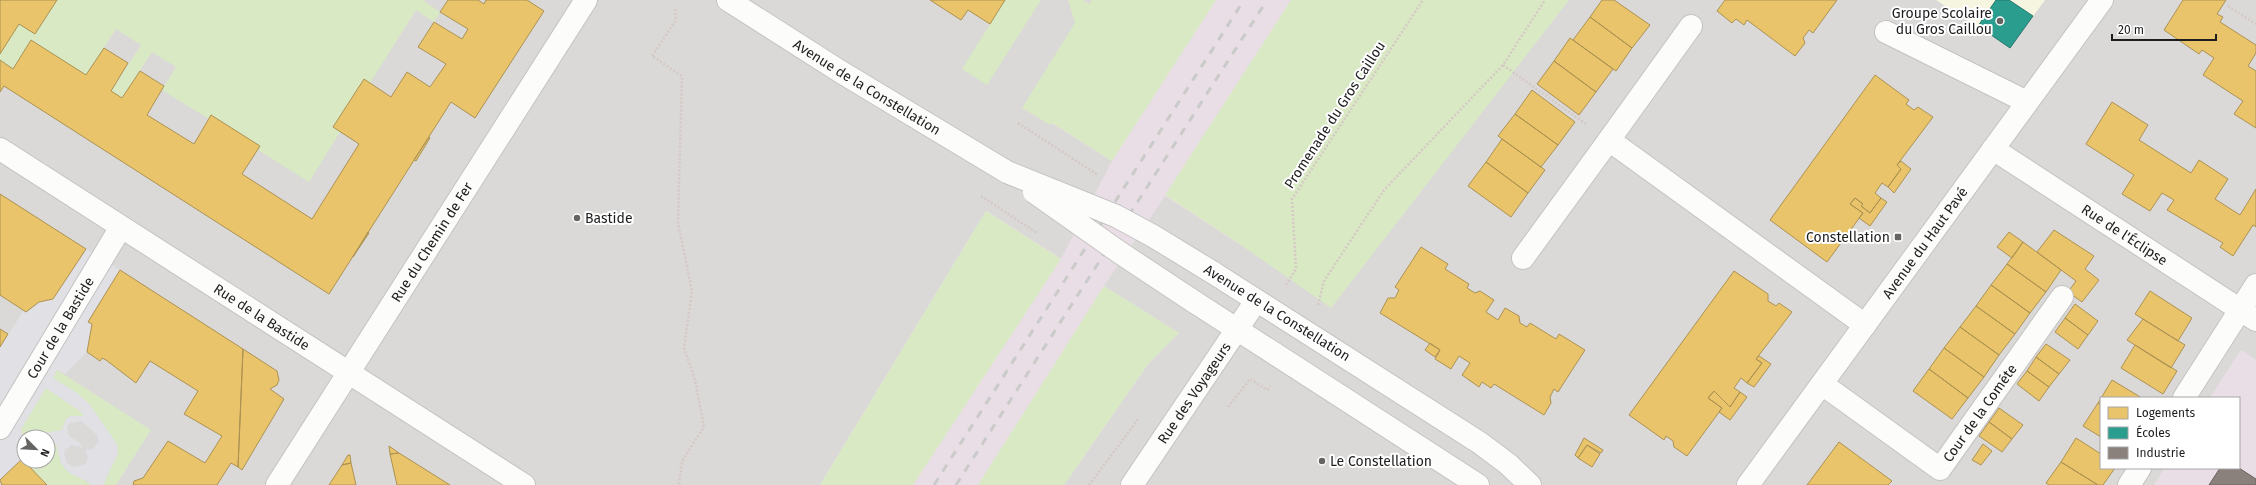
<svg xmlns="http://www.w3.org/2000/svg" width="2256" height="485" font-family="'Fira Sans',sans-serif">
	<rect width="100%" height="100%" fill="#ebe9e6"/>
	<!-- residential -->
	<path fill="#dad9d7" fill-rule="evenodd" d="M0 0H1123L1112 161 1238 243 1397 0H2256V360L2241 350 2210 398H2101V468H2165L2154 485H1064L1148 364 1178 333 986 211 820 485H0ZM24 437H48V461H24Z"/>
	<!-- industrial -->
	<path fill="#e9dee5" d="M1123 0H1397L1238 243 1165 196 1104 286 1179 333 1148 364 1064 485H820L986 211 1061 259 1112 161 1051 123Z
		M2241 350 2256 360V485H2154L2165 468H2239V398H2210Z"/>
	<!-- education -->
	<path fill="#f6f5e0" d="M1936 0H2045L2010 48Z"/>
	<!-- grass -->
	<path fill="#d8e9c4" d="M57 0H423L440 12 434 22 416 10 370 83 364 79 334 127 340 132 309 182 258 150 260 147 209 119 162 90 176 67 152 52 122 98 111 91 141 45 116 29 86 75 31 40 13 69 0 60V54L19 24 35 34Z
		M1005 0H1041L987 85 962 69Z
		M1068 0H1083L1089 4 1092 0H1216L1112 161 1052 123 1050 125 1022 108 1075 23Z
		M1291 0H1569L1331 308 1238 243 1165 195Z
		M986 211 1061 259 913 485H820Z
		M1104 286 1179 333 1148 364 1064 485H978Z
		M57 370 151 430 116 485H103L118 453 117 444 89 404 77 393 53 378Z
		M46 388 80 411 84 416C71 416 66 417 62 430L23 437 21 429Z
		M56 443 61 463 91 485H47L24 461H48V444Z"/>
	<!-- plaza -->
	<path fill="#e0e0e5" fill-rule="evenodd" d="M86 249 120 270 88 321 92 324 87 352 65 374 57 370 53 378 77 393 89 404 117 444 118 453 103 485H91L87 481 71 474 65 469 61 463 56 444H48V437H24V458L0 480V347L24 310 26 312 39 302 48 299 70 274ZM46 388 80 411 84 416H70L66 419 62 430 23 437 21 429ZM81 421 97 435 99 441 93 449 85 450 88 458 85 464 74 467 67 463 64 454 66 450 71 445 83 448 80 443 69 436 67 427 70 423Z"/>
	<!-- homes -->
	<path fill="#e9c46a" stroke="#ac9253" d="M0 0H57L35 34 19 24 0 54Z
		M448 0H478L484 4 486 0H527L544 11 475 118 451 102 329 294 4 86 0 92V60L13 69 31 40 86 75 104 48 128 63 111 91 122 98 140 71 164 86 147 115 194 144 211 115 260 146 242 174 312 219 359 144 333 127 364 79 391 97 407 72 430 87 446 64 418 47 434 22 462 39 468 29 440 12Z
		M930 0H1005L990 24 968 10 961 20Z
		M1602 0H1614L1650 25 1632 48 1590 17Z
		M1725 0H1837L1813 33 1809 30 1803 38 1805 43 1795 56 1747 20 1744 25 1736 19 1732 23 1717 11Z
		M2183 0H2226L2217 14 2223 17 2220 22 2256 45V53L2248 66 2256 71V128L2234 114 2243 101 2203 75 2214 58 2202 50 2199 54 2164 30Z
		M1590 17 1632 48 1616 71 1573 40Z
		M1570 38 1613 69 1596 92 1554 61Z
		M1554 61 1596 92 1579 115 1537 84Z
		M1875 75 1909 100 1906 104 1914 110 1918 107 1933 117 1897 165 1901 169 1888 187 1882 183 1875 193 1881 198 1870 213 1861 206 1863 204 1855 198 1850 204 1863 213 1827 262 1770 220Z
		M1532 90 1575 122 1558 145 1515 114Z
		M2112 102 2148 125 2139 140 2191 173 2199 160 2228 179 2215 199 2240 215 2256 189V227L2253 225 2233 256 2220 247 2223 243 2167 210 2174 200 2162 193 2150 211 2122 194 2134 175 2086 144Z
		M1515 114 1558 145 1541 167 1498 136Z
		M429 137 430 138 416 161 414 160Z
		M1502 139 1545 170 1528 193 1486 162Z
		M1901 161 1911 169 1894 193 1888 187 1901 169 1897 165Z
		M1486 162 1528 193 1511 217 1468 186Z
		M0 194 86 249 53 299 39 302 26 312 0 295Z
		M1855 198 1863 204 1861 206 1870 213 1881 198 1887 202 1870 226 1859 218 1863 213 1850 204Z
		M2054 230 2094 256 2085 269 2099 280 2082 302 2068 292 2076 281 2037 252Z
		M368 232 369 233 353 257Z
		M2009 232 2023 242 2012 258 1997 247Z
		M2023 242 2061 270 2046 292 2007 264Z
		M1421 247 1448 264 1445 269 1469 284 1467 288 1475 293 1480 291 1494 300 1486 312 1498 320 1505 308 1519 316 1520 323 1527 327 1530 323 1556 339 1559 334 1585 350 1558 392 1554 389 1550 397 1551 403 1544 415 1494 384 1491 388 1482 382 1479 387 1462 375 1470 363 1459 356 1451 369 1435 359 1440 350 1380 313 1388 298H1395L1399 290 1395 287Z
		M2007 264 2046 292 2030 313 1991 285Z
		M120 270 243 349 238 467 231 463 217 485H133L134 481 143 478 168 441 205 463 222 436 184 414 198 391 150 361 136 383 106 360 102 358 100 361 87 352 92 324 88 322Z
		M1734 271 1768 294V301L1776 306 1779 303 1792 312 1756 359 1762 363 1747 383 1741 378 1734 388 1740 392 1730 407 1714 391 1708 398 1722 408 1687 456 1674 447 1673 441 1666 436 1664 440 1629 415Z
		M1991 285 2030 313 2015 334 1976 306Z
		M2150 291 2192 318 2178 341 2135 314Z
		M2075 304 2098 321 2088 335 2065 318Z
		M1976 306 2015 334 1999 355 1960 327Z
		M2065 318 2088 335 2078 349 2055 332Z
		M2143 319 2185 345 2171 368 2127 340Z
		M1960 327 1999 355 1984 377 1944 348Z
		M0 329 8 334 0 347Z
		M1430 343 1440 350 1435 357 1425 350Z
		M2046 344 2070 360 2059 374 2036 357Z
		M2135 345 2177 371 2163 394 2121 368Z
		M1944 348 1984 377 1968 398 1929 369Z
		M243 349 277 371 279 380 277 385 270 389 284 399 242 470 238 467Z
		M1759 356 1771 364 1754 387 1747 383 1762 363 1756 359Z
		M2036 357 2059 374 2049 387 2027 371Z
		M1929 369 1968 398 1952 419 1913 391Z
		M2027 371 2049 387 2039 401 2017 384Z
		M2112 380 2142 398H2101V405L2098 403Z
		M1714 391 1730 407 1740 392 1747 397 1730 420 1719 412 1722 408 1708 398Z
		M2098 403 2101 405V437L2083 426Z
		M1999 408 2023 425 2012 439 1989 422Z
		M1989 422 2012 439 2002 452 1979 436Z
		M1584 438 1603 450 1601 453 1587 445 1578 458 1575 455Z
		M2076 438 2101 454V468H2115L2103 485H2098L2061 462Z
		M1839 442 1892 481 1888 485H1807Z
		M1983 444 1992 451 1981 465 1972 460Z
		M1587 445 1600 454 1592 467 1578 458Z
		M389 446 399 453 390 454Z
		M399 453 450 485H397L390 454Z
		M348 455H350L351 463 342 465Z
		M22 459 24 461 47 485H2L0 480Z
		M2061 462 2098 485H2049L2046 483Z
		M351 463 356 485H329L342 465Z"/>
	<!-- schools -->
	<path fill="#2a9d8f" stroke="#26776d" d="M1996 0H2009L2033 16 2010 48 1978 26Z"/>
	<!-- industry -->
	<path fill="#8a817c" stroke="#696360" d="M2220 468H2239L2256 479V485H2209Z"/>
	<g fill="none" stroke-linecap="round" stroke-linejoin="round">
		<!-- minor casing -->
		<g stroke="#c4c3c2" stroke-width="24">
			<g id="minor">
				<path id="s1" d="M728 0 841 72 1007 172"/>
				<path d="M1691 26 1609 140 1865 325"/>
				<path d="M1886 32 2027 102"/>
				<path id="s2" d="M0 149 524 485"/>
				<path id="s3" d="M1993 149 2256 320"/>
				<path d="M1523 258 1609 140"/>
				<path d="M1212 272 1480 443 1508 464 1530 485"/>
				<path d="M1193 301 1478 485"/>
				<path id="s4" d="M1822 384 1940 469 2062 297"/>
				<path d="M2184 398 2256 285"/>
				<path id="s5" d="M0 428 121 227"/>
				<path id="s6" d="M277 485 586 0"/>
				<path id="s7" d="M1132 485 1256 301"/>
				<path id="s8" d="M1748 485 2102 0"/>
				<path d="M2129 485 2140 468"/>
			</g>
		</g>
		<!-- path -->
		<path stroke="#d6c8c5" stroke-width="2.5" stroke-dasharray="2 2" stroke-linecap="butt" d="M2228 6 2256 24
			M675 9 676 20 652 56 682 76 678 223 692 291 684 348 695 380 704 427 682 461 679 485
			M1503 65 1586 124
			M1286 285 1296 269 1292 199 1423 0
			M1318 305 1324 281 1384 190 1503 65 1545 0
			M1228 407 1250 379 1267 390 1270 386
			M1089 485 1139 418"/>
		<!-- minor -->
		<use href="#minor" stroke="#fcfcfb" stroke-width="22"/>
		<!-- rail -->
		<path stroke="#cacac9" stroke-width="3" stroke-dasharray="8 8" stroke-linecap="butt" d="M934 485 1244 0
			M956 485 1267 0"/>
		<!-- minor-bridge casing -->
		<g stroke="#c4c3c2" stroke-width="24" stroke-linecap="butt">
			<path id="minor-bridge" d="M1007 172 1116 216 1153 236 1212 272
				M1034 192 1119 252 1193 301"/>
		</g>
		<!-- path-bridge -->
		<path stroke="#d6c8c5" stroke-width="2.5" stroke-dasharray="2 2" stroke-linecap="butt" d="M1018 123 1098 175
			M981 196 1037 233"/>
		<!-- minor-bridge -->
		<use href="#minor-bridge" stroke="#fcfcfb" stroke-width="22"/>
	</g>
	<!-- markers -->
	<g fill="#656463" stroke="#fff" stroke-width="1.5">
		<circle cx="2000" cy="21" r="4"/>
		<circle cx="577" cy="218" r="4"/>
		<rect x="1894" y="233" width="8" height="8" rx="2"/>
		<circle cx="1322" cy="461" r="4"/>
	</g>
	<g text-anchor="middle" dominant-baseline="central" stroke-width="4" stroke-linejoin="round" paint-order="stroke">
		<!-- poi labels -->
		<g font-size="14" fill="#1d1d1d" stroke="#fff" text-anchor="end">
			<text x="1992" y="13">Groupe Scolaire<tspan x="1992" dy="16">du Gros Caillou</tspan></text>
			<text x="585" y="218" text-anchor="start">Bastide</text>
			<text x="1890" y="237">Constellation</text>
			<text x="1330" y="461" text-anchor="start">Le Constellation</text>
		</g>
		<!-- street labels -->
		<g font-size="14" fill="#1d1d1d" stroke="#fff">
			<text stroke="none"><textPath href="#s1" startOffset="164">Avenue de la Constellation</textPath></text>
			<text transform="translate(1335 115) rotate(-57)">Promenade du Gros Caillou</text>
			<text stroke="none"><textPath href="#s3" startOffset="157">Rue de l'Éclipse</textPath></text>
			<text stroke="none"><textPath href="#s6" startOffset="288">Rue du Chemin de Fer</textPath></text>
			<text stroke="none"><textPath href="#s8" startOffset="300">Avenue du Haut Pavé</textPath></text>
			<text transform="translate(1277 313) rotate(32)">Avenue de la Constellation</text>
			<text stroke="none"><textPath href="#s2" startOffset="311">Rue de la Bastide</textPath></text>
			<text stroke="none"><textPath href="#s5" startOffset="117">Cour de la Bastide</textPath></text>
			<text stroke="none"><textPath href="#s7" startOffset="111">Rue des Voyageurs</textPath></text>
			<text stroke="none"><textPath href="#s4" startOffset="214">Cour de la Cométe</textPath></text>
		</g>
	</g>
	<!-- legend -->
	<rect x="2100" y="397" width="140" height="72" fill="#ffffff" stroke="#a5a5a5"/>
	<rect x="2108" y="407" width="20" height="12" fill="#e9c46a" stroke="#a5a5a5"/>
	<text x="2136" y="417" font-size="12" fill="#1d1d1d">Logements</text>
	<rect x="2108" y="427" width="20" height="12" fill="#2a9d8f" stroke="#a5a5a5"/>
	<text x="2136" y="437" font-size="12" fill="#1d1d1d">Écoles</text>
	<rect x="2108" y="447" width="20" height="12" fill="#8a817c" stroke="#a5a5a5"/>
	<text x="2136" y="457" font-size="12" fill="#1d1d1d">Industrie</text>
	<!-- north arrow -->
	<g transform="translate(36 449) rotate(114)"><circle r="19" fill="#ffffff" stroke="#a5a5a5"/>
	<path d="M0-3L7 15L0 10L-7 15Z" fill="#656463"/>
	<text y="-6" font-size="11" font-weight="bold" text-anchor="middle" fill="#1d1d1d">N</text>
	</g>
	<!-- scale -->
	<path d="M2112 34v6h104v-6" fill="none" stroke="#1d1d1d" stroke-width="2"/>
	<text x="2118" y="34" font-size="12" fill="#1d1d1d" stroke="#ffffff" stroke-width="3" paint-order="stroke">20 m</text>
</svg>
